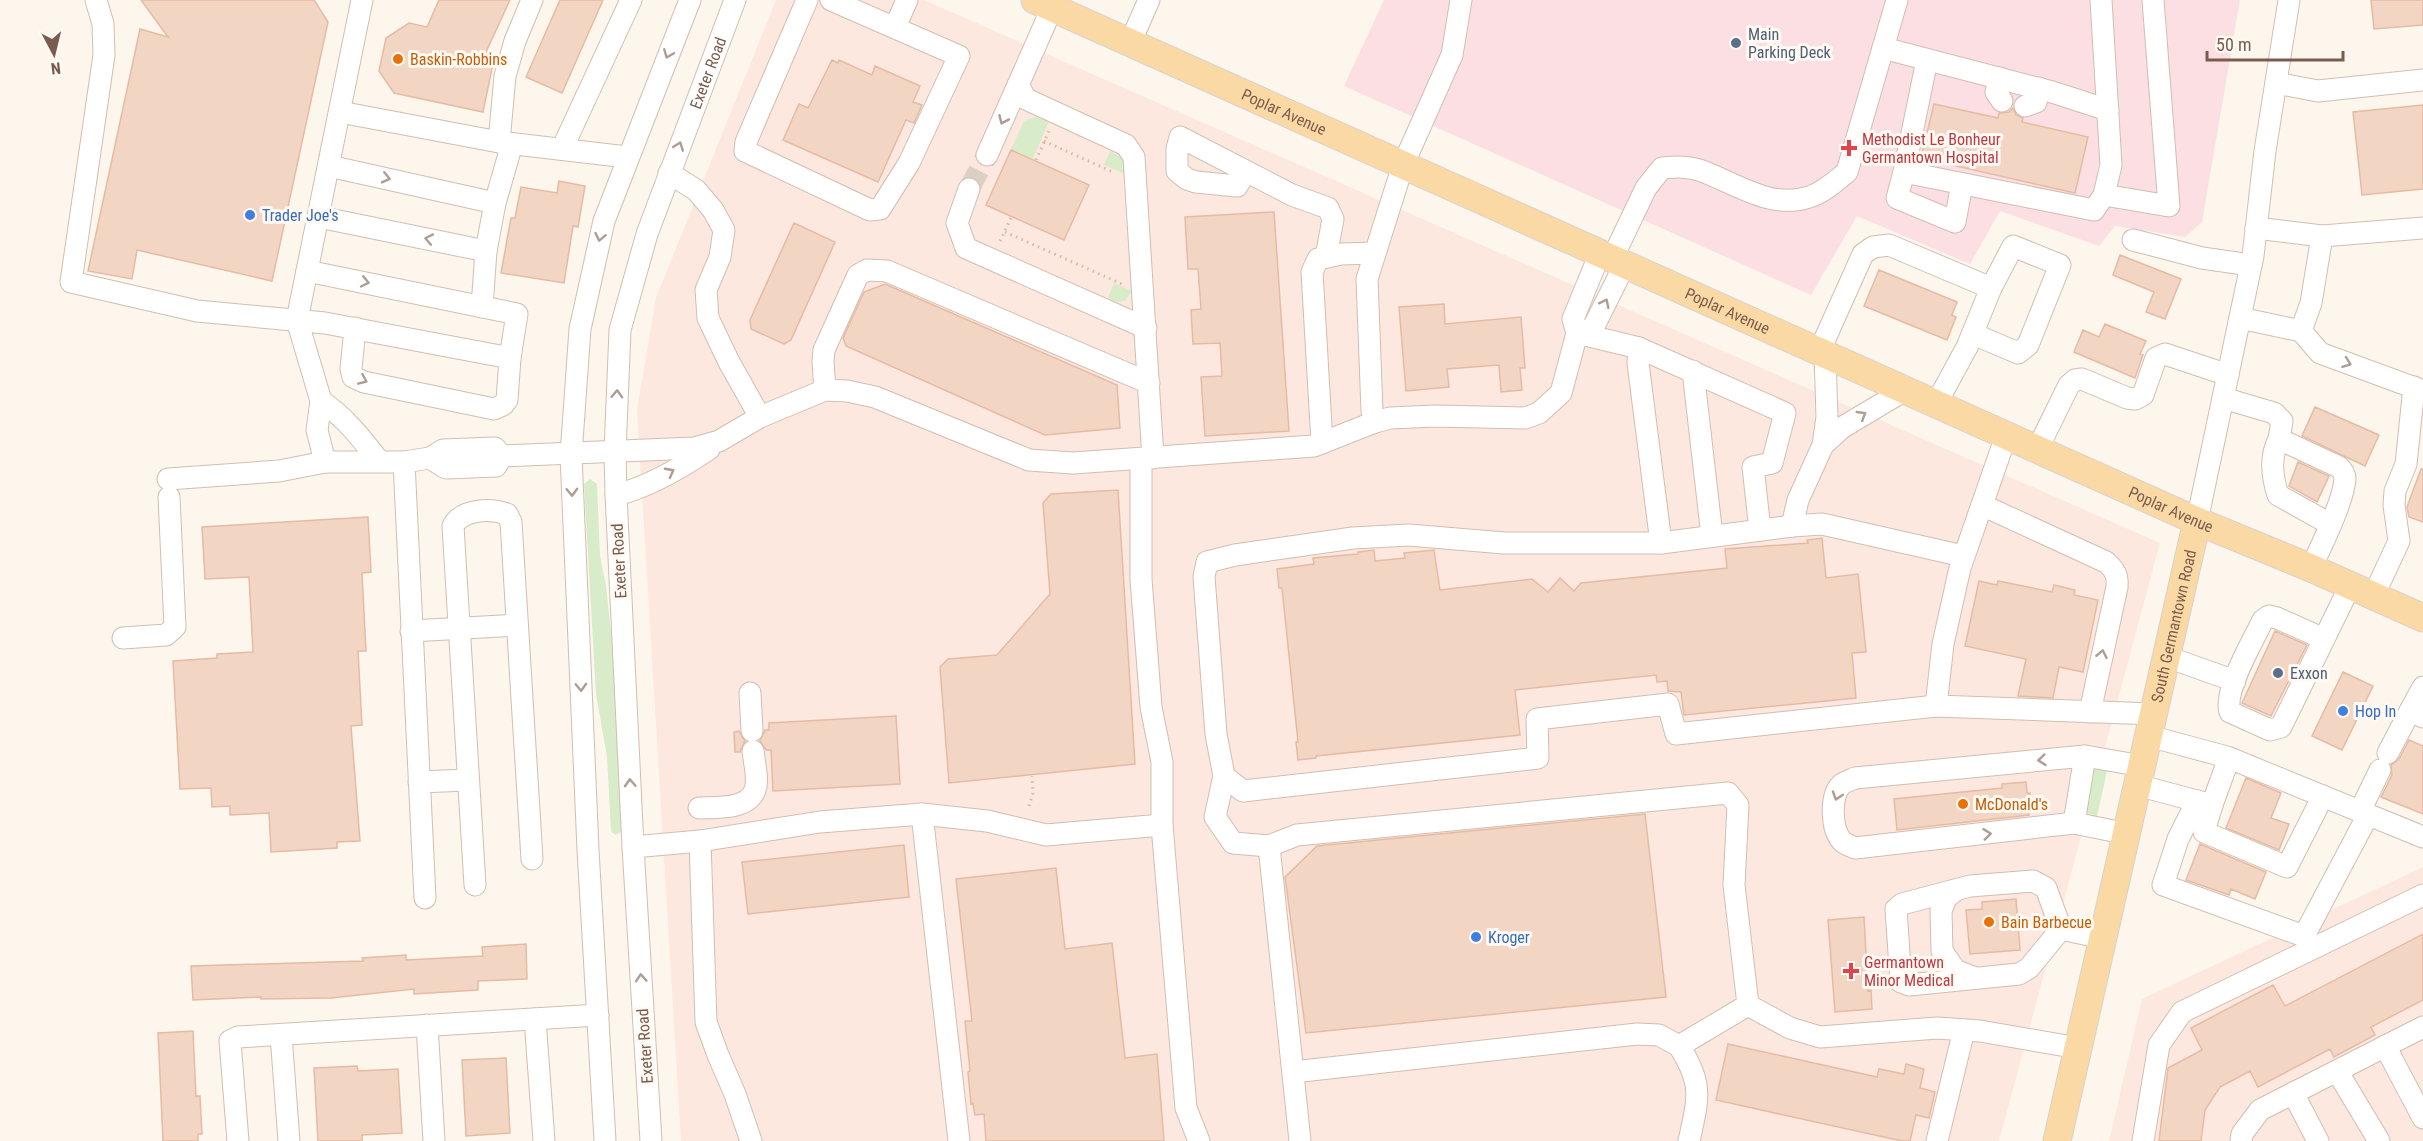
<svg xmlns="http://www.w3.org/2000/svg" width="2423" height="1141" font-family="'Roboto Condensed',sans-serif">
	<rect width="100%" height="100%" fill="#fdf6ec"/>
	<!-- commercial -->
	<path fill="#fde8e0" d="M776 0H924L2160 543 1999 1141H681L637 410 656 298Z
		M2423 867V1141H2109L2142 999Z"/>
	<!-- medical -->
	<path fill="#fbdfe3" d="M1384 0H2240L2202 222 2185 237 2115 226 2099 246 2000 211 1970 264 1857 216 1811 295 1344 86Z"/>
	<!-- green -->
	<path fill="#d8ecc9" d="M1035 117 1049 121 1033 159 1011 149 1024 121Z
		M1110 151 1123 158 1125 174 1104 165Z
		M1114 283 1132 291 1125 301 1116 302 1108 298Z
		M590 479 597 484 600 556 606 586 615 669 623 831 615 835 611 831 607 757 596 694 584 484Z
		M2097 769 2107 771 2097 816 2086 813 2091 773Z"/>
	<!-- building -->
	<path fill="#f3d5c3" stroke="#e6bba3" stroke-width="1.5" d="M141 0H314L328 22 272 281 137 250 132 279 88 271 140 29 168 37Z
		M439 0H510L486 52 495 54 483 112 394 93 379 71 386 38 409 23 427 27Z
		M560 0H603L562 93 526 77Z
		M2371 0H2423V25L2374 29Z
		M832 60 838 63 839 60 872 75 875 66 920 86 913 102 922 105 914 123 906 120 878 182 783 140 799 104 808 108Z
		M1934 104 1998 118 1999 113 2009 112 2013 108 2016 115 2023 118 2022 122 2088 137 2075 193 1921 158Z
		M2423 105V189L2362 195 2353 112Z
		M1011 150 1089 185 1064 240 986 205Z
		M559 181 585 186 578 227 573 226 564 283 501 273 511 218H515L521 187 557 193Z
		M1274 212 1289 431 1205 436 1201 377 1222 376 1220 343 1193 344 1191 310 1201 309 1198 269H1188L1185 217Z
		M794 223 835 242 791 340 784 344 751 329 750 320Z
		M2120 255 2181 279 2165 319 2146 312 2154 292 2113 275Z
		M1879 270 1957 302 1952 315 1956 317 1947 340 1864 306Z
		M885 284 1117 385 1120 428 1045 435 846 346 843 338 864 292Z
		M1444 304 1445 324 1521 317 1525 368H1520L1522 390 1501 392 1499 365 1447 369 1449 387 1406 391 1399 307Z
		M2105 324 2146 341 2140 354 2143 355 2135 378 2074 352 2083 330 2099 337Z
		M2315 407 2379 435 2365 466 2302 436Z
		M2298 462 2329 476 2317 502 2289 486Z
		M2421 469H2423V522L2409 517 2407 507Z
		M1118 490 1135 764 949 783 940 667 948 659 997 655 1050 594 1043 503 1051 494Z
		M368 517 371 572 362 573 366 651H358L362 725 351 726 360 841 337 842V848L271 852 269 813 230 815V806L212 807 211 788 180 789 173 661 217 658V654L253 652 249 577 205 579 202 527Z
		M1822 538 1826 578 1858 574 1866 652 1852 653 1856 698 1684 715 1681 692 1668 691 1667 681 1657 682 1656 675 1515 690 1520 735 1316 756V758L1298 760 1296 742H1298L1282 588H1279L1277 569 1314 564 1313 558 1358 554V552L1374 550 1375 561 1405 558 1404 553 1434 550 1440 590 1532 579 1548 592 1560 578 1574 591 1581 583 1727 568 1725 549 1808 543 1807 540Z
		M1979 581 1997 585 1998 581 2052 592 2054 585 2075 590 2074 595 2098 600 2083 672 2059 667 2053 698 2018 696 2026 659 1965 646Z
		M2275 631 2307 645 2271 716 2242 703Z
		M2343 672 2373 686 2342 750 2312 736Z
		M896 716 900 784 773 791 771 750H766L760 741 765 730H769V723Z
		M739 731 745 741 740 752H735L734 732Z
		M2409 740 2423 746V814L2381 797 2392 775 2391 765 2399 759Z
		M2246 778 2281 793 2271 818 2289 824 2279 850 2226 828Z
		M2026 782 2027 793H2030L2031 809 2028 810 2029 815 1897 830 1894 799 2002 788V784Z
		M1645 814 1666 997 1306 1033 1285 877 1317 846Z
		M2200 844 2266 872 2255 899 2231 889 2229 895 2186 880Z
		M904 845 909 897 748 914 742 862Z
		M1056 868 1065 949 1112 943 1125 1058 1157 1054 1164 1141H986L984 1114 975 1115 973 1103 971 1104 968 1072 970 1071 965 1021H972L956 879Z
		M2016 899 2020 950 1970 954 1966 910 1982 909V902Z
		M1864 917 1868 991 1871 990 1872 1009 1835 1012 1828 920Z
		M2423 934V1000L2371 1027 2375 1035 2334 1057 2330 1049 2258 1087 2250 1071 2220 1087 2205 1110 2201 1141H2159L2168 1068 2202 1050 2191 1028 2273 985 2285 1006Z
		M526 944 527 979 478 981V990L414 994V989L331 998 261 999V997L193 1000 191 966 363 961 362 958 406 955V960L483 956 482 947Z
		M193 1031 196 1096H200L202 1134H198V1141H163L158 1033Z
		M1728 1044 1877 1077 1879 1069 1904 1074 1906 1064 1924 1069 1920 1088 1935 1092 1929 1118 1916 1115 1910 1141H1902L1716 1100Z
		M506 1058 510 1133 466 1136 462 1060Z
		M357 1066 358 1071 398 1069 402 1133 362 1135V1141H318L314 1068Z"/>
	<g fill="none" stroke-linecap="round" stroke-linejoin="round">
		<!-- minor-tunnel -->
		<path stroke="#dcd0c4" stroke-width="21" stroke-dasharray="21 10" stroke-linecap="butt" d="M969 189 987 155"/>
		<!-- minor casing -->
		<g stroke="#d1beb0" stroke-width="23">
			<g id="minor">
				<path d="M96 0 103 24 104 55 71 282 197 311 325 323 510 358 517 314 307 271"/>
				<path d="M807 0 746 142 745 151 870 210 880 209 909 163 959 56 831 0"/>
				<path d="M2101 0 2111 165 2104 195 2169 206 2153 0"/>
				<path d="M1052 8 1018 85 1026 99 1126 145 1134 157 1153 458"/>
				<path d="M895 27 907 0"/>
				<path d="M1130 43 1149 0"/>
				<path d="M1883 48 2052 92 2108 110"/>
				<path d="M1927 60 1904 172 2094 210 2104 195"/>
				<path d="M2000 78 1996 92 2002 101"/>
				<path d="M2276 83 2318 91 2423 80"/>
				<path d="M2025 106 2036 102 2039 88"/>
				<path d="M340 112 499 142 627 157"/>
				<path d="M499 142 505 76 515 41 532 0"/>
				<path d="M562 149 631 0"/>
				<path d="M987 155 1018 85"/>
				<path d="M329 166 495 203"/>
				<path d="M1246 171 1237 186 1196 182 1187 179 1177 171V149L1180 137 1292 195 1328 208 1333 219 1326 257"/>
				<path d="M1904 172 1897 198 1955 222 1962 184"/>
				<path d="M669 173 696 190 713 210 724 230 720 257 706 290 708 318 729 362 760 417"/>
				<path d="M969 189 957 223 966 248 1146 328"/>
				<path d="M319 217 486 251"/>
				<path d="M2256 228 2322 236 2423 228"/>
				<path d="M2133 240 2202 258 2251 265"/>
				<path d="M1612 259 1646 188 1662 168C1675 167 1687 166 1699 170 1734 182 1770 210 1809 197 1823 193 1836 181 1847 172L1897 0"/>
				<path d="M482 307 486 251 495 203 512 144"/>
				<path d="M2240 318 2301 331 2311 303 2322 236"/>
				<path d="M355 328 351 369 353 377 364 382 494 409 503 405 507 400 510 358"/>
				<path d="M2301 331 2320 353 2423 391"/>
				<path d="M1577 333 1639 348 1785 413 1772 463 1753 467 1760 530"/>
				<path d="M1577 333 1593 328 1625 264"/>
				<path d="M1973 334 2018 353 2028 345 2060 265 2013 246 1991 288"/>
				<path d="M1639 348 1638 363 1661 543"/>
				<path d="M1819 352 1863 254 1873 247 1889 245 1991 288 1967 347 1936 404"/>
				<path d="M1825 354 1827 417 1823 445 1798 500 1792 526 1822 524 1963 556"/>
				<path d="M1693 371 1712 536"/>
				<path d="M825 390 823 362 824 350 858 275 867 270 887 271 1149 383"/>
				<path d="M2223 398 2274 413 2282 421 2279 439 2339 467C2342 470 2345 474 2345 479 2343 503 2321 546 2311 568"/>
				<path d="M321 401C345 417 361 438 379 461"/>
				<path d="M1375 422 1390 418 1435 416 1525 418 1539 413 1561 393 1577 333 1573 319 1600 253"/>
				<path d="M2279 439C2270 456 2272 477 2278 495L2330 524"/>
				<path d="M1322 443 1312 272 1318 259 1341 254 1375 253"/>
				<path d="M1823 445 1843 427 1905 390"/>
				<path d="M2037 450 2069 385 2075 380 2082 379 2127 398 2135 399 2143 395 2156 358 2165 354 2228 375"/>
				<path d="M430 458 446 468 496 466 502 456"/>
				<path d="M1141 459V579L1151 707 1162 762V825"/>
				<path d="M325 462 317 430 321 401 297 320 362 0"/>
				<path d="M404 462 425 898"/>
				<path d="M168 479 279 471 325 462H404L430 458 443 450 495 448 502 456 694 448 719 441 760 417 825 390 847 391 875 397 1029 460 1073 463 1314 446 1375 422 1372 411 1367 279 1403 165 1452 55 1461 0"/>
				<path d="M616 495C649 487 681 468 709 449"/>
				<path d="M1982 505 2106 562C2115 570 2118 575 2117 587L2090 712"/>
				<path d="M2197 521 2253 256 2265 151 2289 0"/>
				<path d="M1792 526 1661 543H1504L1409 535 1353 538 1235 555 1207 562 1204 577 1216 734 1224 776 1243 791 1538 758 1537 719 1668 704 1676 734 1936 706 2154 714"/>
				<path d="M2373 597 2399 541 2394 505 2395 491 2406 464 2414 387"/>
				<path d="M411 631 517 625"/>
				<path d="M123 638 166 635 175 627 169 497"/>
				<path d="M2324 639 2277 618 2269 616 2263 620C2253 641 2223 691 2230 712L2270 730 2281 727 2350 586"/>
				<path d="M2167 657 2235 681"/>
				<path d="M2423 687 2410 711 2423 717"/>
				<path d="M750 693 752 731"/>
				<path d="M1936 706 1943 644 1960 568 2006 436"/>
				<path d="M2149 736 2227 757 2423 837"/>
				<path d="M2388 753 2410 711"/>
				<path d="M1224 776 1215 817 1233 843 1269 846 1297 835 1728 793 1738 805 1734 885 1748 1005 1790 1028 1820 1037 1937 1028 1980 1031 2078 1048"/>
				<path d="M419 782 467 780"/>
				<path d="M2137 785 2212 805 2229 758"/>
				<path d="M2197 801 2178 839 2163 885 2304 936 2368 815"/>
				<path d="M2212 805 2204 832 2287 867 2323 796"/>
				<path d="M699 808C716 807 748 810 755 790 759 780 754 762 753 751"/>
				<path d="M2360 811 2380 770"/>
				<path d="M922 814 959 1141"/>
				<path d="M2074 823 2085 756"/>
				<path d="M2128 834 2074 823 1855 848C1850 846 1845 844 1842 841 1831 829 1830 796 1841 785 1844 782 1851 780 1855 778L2085 756 2142 766"/>
				<path d="M700 841 706 1022 718 1055 735 1094 751 1141"/>
				<path d="M1269 846 1300 1141"/>
				<path d="M633 847 700 841 820 822 922 814 987 821 1046 835 1162 825 1186 1108 1199 1141"/>
				<path d="M475 885 453 526C462 509 490 508 507 514L511 522 532 859"/>
				<path d="M1956 890 1946 898 1941 911 1942 951 1955 970 1975 978"/>
				<path d="M2061 929 2029 968 2019 974 1909 985 1901 982 1896 909 1902 904 1970 886 2033 881 2046 888 2061 929 2103 938"/>
				<path d="M535 1019 544 1141"/>
				<path d="M427 1025 434 1141"/>
				<path d="M281 1035 289 1141"/>
				<path d="M2385 1046 2423 1118"/>
				<path d="M2337 1071 2379 1141"/>
				<path d="M1293 1072 1637 1034 1659 1035 1679 1046"/>
				<path d="M2293 1093 2318 1141"/>
				<path d="M238 1141 230 1041 238 1037 598 1015"/>
				<path d="M605 1141 588 850 571 455 580 329 604 221 690 0"/>
				<path id="s1" d="M651 1141 633 847 616 495 615 452 620 330 647 234 735 0"/>
				<path d="M1689 1141C1698 1099 1704 1085 1679 1046L1748 1005"/>
				<path d="M1937 1141 1964 1030"/>
				<path d="M2143 1141 2159 1045 2182 1012 2423 895"/>
				<path d="M2241 1141 2242 1134 2260 1110 2423 1027"/>
			</g>
		</g>
		<!-- major casing -->
		<g stroke="#dad1cd" stroke-width="29">
			<g id="major">
				<path id="s2" d="M1035 0 2197 521 2311 568 2423 618"/>
				<path id="s3" d="M2057 1141 2197 521"/>
			</g>
		</g>
		<!-- path -->
		<path stroke="#d9b8a5" stroke-width="3" stroke-dasharray="1.5 4.5" stroke-linecap="butt" d="M1044 141 1115 173
			M1036 160 1049 131
			M1005 232 1122 284
			M1000 241 1011 218
			M1029 806 1033 793 1032 776"/>
		<!-- minor -->
		<use href="#minor" stroke="#fff" stroke-width="21"/>
		<!-- major -->
		<use href="#major" stroke="#fbd9a5" stroke-width="27"/>
	</g>
	<!-- one-way arrows -->
	<defs><path id="oneway-chevron" d="M-2-3.5L2.5 0L-2 3.5" fill="none" stroke-width="1.6" stroke-linecap="round" stroke-linejoin="round" transform="scale(1.5)"/></defs>
	<g stroke="#af9d94">
		<use href="#oneway-chevron" transform="translate(668 54) rotate(112)"/>
		<use href="#oneway-chevron" transform="translate(1003 120) rotate(114)"/>
		<use href="#oneway-chevron" transform="translate(679 146) rotate(-69)"/>
		<use href="#oneway-chevron" transform="translate(386 178) rotate(13)"/>
		<use href="#oneway-chevron" transform="translate(600 237) rotate(102)"/>
		<use href="#oneway-chevron" transform="translate(429 239) rotate(-169)"/>
		<use href="#oneway-chevron" transform="translate(365 282) rotate(12)"/>
		<use href="#oneway-chevron" transform="translate(1605 303) rotate(-63)"/>
		<use href="#oneway-chevron" transform="translate(2347 363) rotate(20)"/>
		<use href="#oneway-chevron" transform="translate(363 380) rotate(23)"/>
		<use href="#oneway-chevron" transform="translate(617 394) rotate(-88)"/>
		<use href="#oneway-chevron" transform="translate(1862 415) rotate(-31)"/>
		<use href="#oneway-chevron" transform="translate(670 472) rotate(-28)"/>
		<use href="#oneway-chevron" transform="translate(572 492) rotate(88)"/>
		<use href="#oneway-chevron" transform="translate(2102 654) rotate(-78)"/>
		<use href="#oneway-chevron" transform="translate(581 687) rotate(88)"/>
		<use href="#oneway-chevron" transform="translate(2042 760) rotate(174)"/>
		<use href="#oneway-chevron" transform="translate(630 783) rotate(-93)"/>
		<use href="#oneway-chevron" transform="translate(1837 796) rotate(108)"/>
		<use href="#oneway-chevron" transform="translate(1987 834) rotate(-7)"/>
		<use href="#oneway-chevron" transform="translate(641 978) rotate(-94)"/>
	</g>
	<!-- markers -->
	<g fill="#5c6f8a" stroke="#fffaf3" stroke-width="2">
		<circle cx="1736" cy="43" r="6"/>
		<circle cx="2278" cy="673" r="6"/>
	</g>
	<g fill="#e8710a" stroke="#fffaf3" stroke-width="2">
		<circle cx="398" cy="59" r="6"/>
		<circle cx="1963" cy="804" r="6"/>
		<circle cx="1989" cy="922" r="6"/>
	</g>
	<g fill="#e0444e" stroke="#fffaf3" stroke-width="2">
		<path d="M1846 139h6v6h6v6h-6v6h-6v-6h-6v-6h6z"/>
		<path d="M1848 962h6v6h6v6h-6v6h-6v-6h-6v-6h6z"/>
	</g>
	<g fill="#3f7fe0" stroke="#fffaf3" stroke-width="2">
		<circle cx="250" cy="215" r="6"/>
		<circle cx="2343" cy="711" r="6"/>
		<circle cx="1476" cy="937" r="6"/>
	</g>
	<g text-anchor="middle" dominant-baseline="central" stroke-width="6" stroke-linejoin="round" paint-order="stroke">
		<!-- service labels -->
		<g font-size="16" fill="#4e5e75" stroke="#fffaf3" text-anchor="start">
			<text x="1748" y="34">Main<tspan x="1748" dy="18">Parking Deck</tspan></text>
			<text x="2290" y="673">Exxon</text>
		</g>
		<!-- food labels -->
		<g font-size="16" fill="#c56008" stroke="#fffaf3" text-anchor="start">
			<text x="410" y="59">Baskin-Robbins</text>
			<text x="1975" y="804">McDonald's</text>
			<text x="2001" y="922">Bain Barbecue</text>
		</g>
		<!-- street labels -->
		<g font-size="16" fill="#7a5c4d" stroke="#fffaf3">
			<text stroke="none"><textPath href="#s1" startOffset="1084">Exeter Road</textPath></text>
			<text stroke="none"><textPath href="#s2" startOffset="273">Poplar Avenue</textPath></text>
			<text stroke="none"><textPath href="#s2" startOffset="759">Poplar Avenue</textPath></text>
			<text stroke="none"><textPath href="#s2" startOffset="1245">Poplar Avenue</textPath></text>
			<text transform="translate(619 561) rotate(-93)">Exeter Road</text>
			<text stroke="none"><textPath href="#s3" startOffset="528">South Germantown Road</textPath></text>
			<text transform="translate(645 1046) rotate(-94)">Exeter Road</text>
		</g>
		<!-- health labels -->
		<g font-size="16" fill="#be3a42" stroke="#fffaf3" text-anchor="start">
			<text x="1862" y="139">Methodist Le Bonheur<tspan x="1862" dy="18">Germantown Hospital</tspan></text>
			<text x="1864" y="962">Germantown<tspan x="1864" dy="18">Minor Medical</tspan></text>
		</g>
		<!-- shop labels -->
		<g font-size="16" fill="#366cbe" stroke="#fffaf3" text-anchor="start">
			<text x="262" y="215">Trader Joe's</text>
			<text x="2355" y="711">Hop In</text>
			<text x="1488" y="937">Kroger</text>
		</g>
	</g>
	<!-- north arrow -->
	<g transform="translate(54 54) rotate(173)" stroke="#fffaf3" stroke-width="4.5" paint-order="stroke">
	<path d="M0-4.5L10 22L0 15L-10 22Z" fill="#7a5c4d"/>
	<text y="-9" font-size="16" font-weight="bold" text-anchor="middle" fill="#7a5c4d">N</text>
	</g>
	<!-- scale -->
	<path d="M2207 51v9h136v-9" fill="none" stroke="#7a5c4d" stroke-width="3"/>
	<text x="2216" y="51" font-size="18" fill="#7a5c4d" stroke="#fffaf3" stroke-width="4.5" paint-order="stroke">50 m</text>
</svg>
